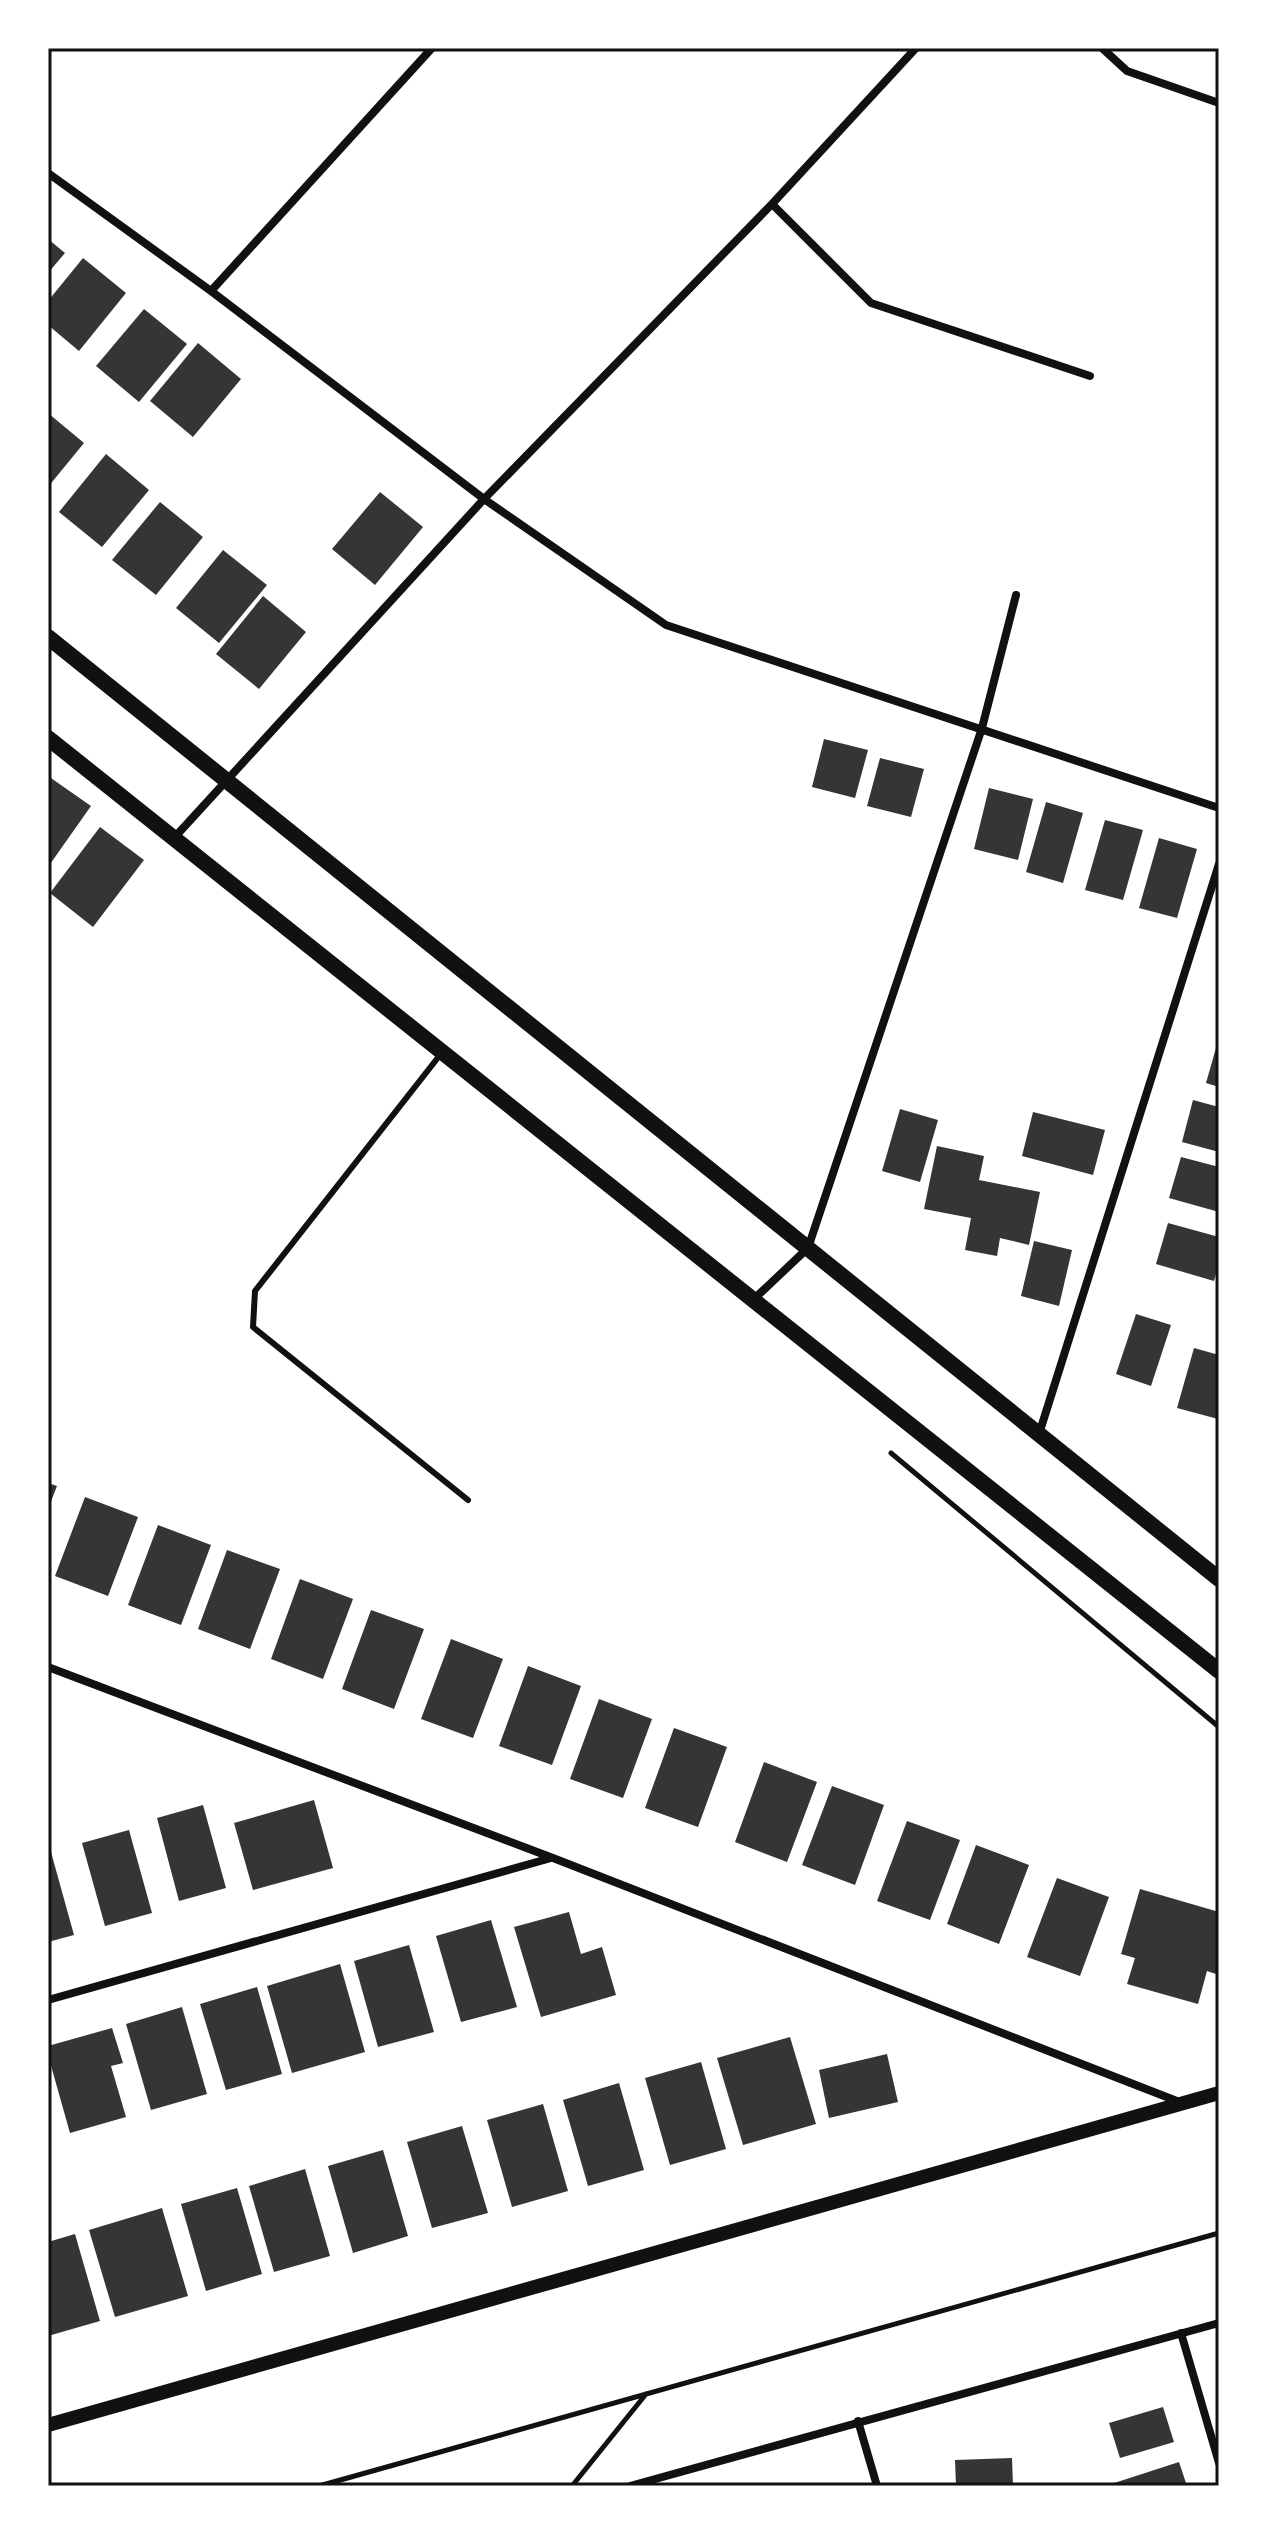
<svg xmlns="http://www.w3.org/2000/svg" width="1267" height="2534" font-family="Figtree,sans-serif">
	<rect width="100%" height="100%" fill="#fff"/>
	<!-- building -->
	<path fill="#353535" d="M48 239 65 253 48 273Z
		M83 258 126 293 79 351 48 325V301Z
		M144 309 187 344 139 402 96 366Z
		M198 343 241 379 193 437 150 401Z
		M48 413 84 443 48 487Z
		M106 454 149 490 102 547 59 512Z
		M380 492 423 527 375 585 332 549Z
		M160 502 203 537 156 595 112 560Z
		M223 550 267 585 219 643 176 608Z
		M263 596 306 632 259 689 216 654Z
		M824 739 868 750 855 798 812 787Z
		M880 758 924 769 911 817 867 806Z
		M48 776 91 806 48 867Z
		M989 788 1033 799 1018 860 974 849Z
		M1046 802 1083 813 1063 883 1026 872Z
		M1105 820 1143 830 1123 900 1085 890Z
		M100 827 144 860 93 927 50 893Z
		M1159 838 1197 849 1177 918 1139 908Z
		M1218 1041H1219V1087L1206 1083Z
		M1193 1100 1219 1107V1152L1182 1142Z
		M900 1109 938 1120 920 1182 882 1171Z
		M1033 1112 1105 1130 1093 1175 1022 1156Z
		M937 1146 984 1156 979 1180 1040 1192 1029 1245 1000 1238 997 1256 965 1250 971 1218 924 1209Z
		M1181 1157 1219 1167V1212L1169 1198Z
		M1168 1223 1219 1237V1263L1214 1281 1156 1264Z
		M1034 1241 1072 1250 1059 1306 1021 1296Z
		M1136 1314 1171 1325 1151 1386 1116 1374Z
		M1194 1348 1219 1355 1218 1419 1177 1408Z
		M48 1483 57 1486 48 1509Z
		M85 1497 138 1517 108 1596 55 1576Z
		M158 1525 211 1545 181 1625 128 1605Z
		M227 1550 280 1569 250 1649 198 1629Z
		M300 1579 353 1599 323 1679 271 1659Z
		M371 1610 424 1629 394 1709 342 1689Z
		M451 1639 503 1659 473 1738 421 1719Z
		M528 1666 581 1686 552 1765 499 1746Z
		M599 1699 652 1719 623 1798 570 1779Z
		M674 1728 727 1747 698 1827 645 1808Z
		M764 1762 817 1782 787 1862 735 1842Z
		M832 1786 884 1805 855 1885 802 1865Z
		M314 1800 333 1868 253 1890 234 1823Z
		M203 1805 226 1888 179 1901 157 1818Z
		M907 1821 960 1840 930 1920 877 1901Z
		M129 1830 152 1913 105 1926 82 1843Z
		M976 1845 1029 1865 999 1944 947 1924Z
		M51 1852 74 1935 48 1942V1853Z
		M1057 1878 1109 1897 1080 1976 1027 1957Z
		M1140 1889 1219 1912V1975L1207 1971 1198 2004 1127 1984 1135 1958 1121 1954Z
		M569 1912 581 1954 602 1947 616 1995 541 2017 514 1927Z
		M491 1920 517 2007 461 2022 436 1936Z
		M409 1945 434 2032 378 2047 354 1961Z
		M340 1964 365 2052 292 2073 267 1986Z
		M257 1987 282 2074 226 2090 200 2004Z
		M182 2007 207 2094 151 2110 126 2024Z
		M112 2028 123 2063 111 2066 126 2117 70 2133 48 2055V2046Z
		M790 2037 816 2124 743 2145 717 2058Z
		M887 2054 898 2102 829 2118 819 2070Z
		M701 2062 726 2149 670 2165 645 2078Z
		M619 2083 644 2170 588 2186 563 2100Z
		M543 2104 568 2191 512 2207 487 2120Z
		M462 2126 488 2213 432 2228 407 2142Z
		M383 2150 408 2236 353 2253 328 2166Z
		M305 2169 330 2256 274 2272 249 2186Z
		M237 2188 262 2274 206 2291 181 2204Z
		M162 2208 188 2296 115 2317 89 2230Z
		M75 2234 100 2321 48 2336V2242Z
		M1163 2407 1174 2442 1120 2458 1109 2423Z
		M1012 2458 1013 2486H956L955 2460Z
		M1179 2462 1187 2486H1108V2485Z"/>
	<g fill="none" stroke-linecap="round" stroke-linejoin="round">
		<!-- path -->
		<path stroke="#111" stroke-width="5" d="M891 1453 1219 1727
			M319 2486 1219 2233
			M572 2486 646 2394"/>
		<!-- service -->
		<path stroke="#111" stroke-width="6" d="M440 1055 255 1291 253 1327 468 1500"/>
		<!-- minor -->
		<path stroke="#111" stroke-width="8" d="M1102 48 1127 71 1219 103
			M48 173 211 291 484 499 666 625 1219 808
			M772 204 871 303 1090 376
			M211 291 432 48
			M174 838 484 499 772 204 916 48
			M753 1300 808 1248 982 728 1016 595
			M1039 1434 1219 864
			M48 1667 553 1858 1182 2103
			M48 2000 551 1858
			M1181 2333 1219 2463
			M858 2421 877 2486
			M630 2486 1219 2323"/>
		<!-- tertiary -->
		<path stroke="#111" stroke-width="14" d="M48 2425 1219 2093"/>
		<!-- secondary -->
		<path stroke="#111" stroke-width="16" d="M48 637 1219 1579
			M48 738 1219 1671"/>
	</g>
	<!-- border -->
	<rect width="1267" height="2534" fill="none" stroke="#ffffff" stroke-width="100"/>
	<rect x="50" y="50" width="1167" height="2434" fill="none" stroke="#111" stroke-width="3"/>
</svg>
